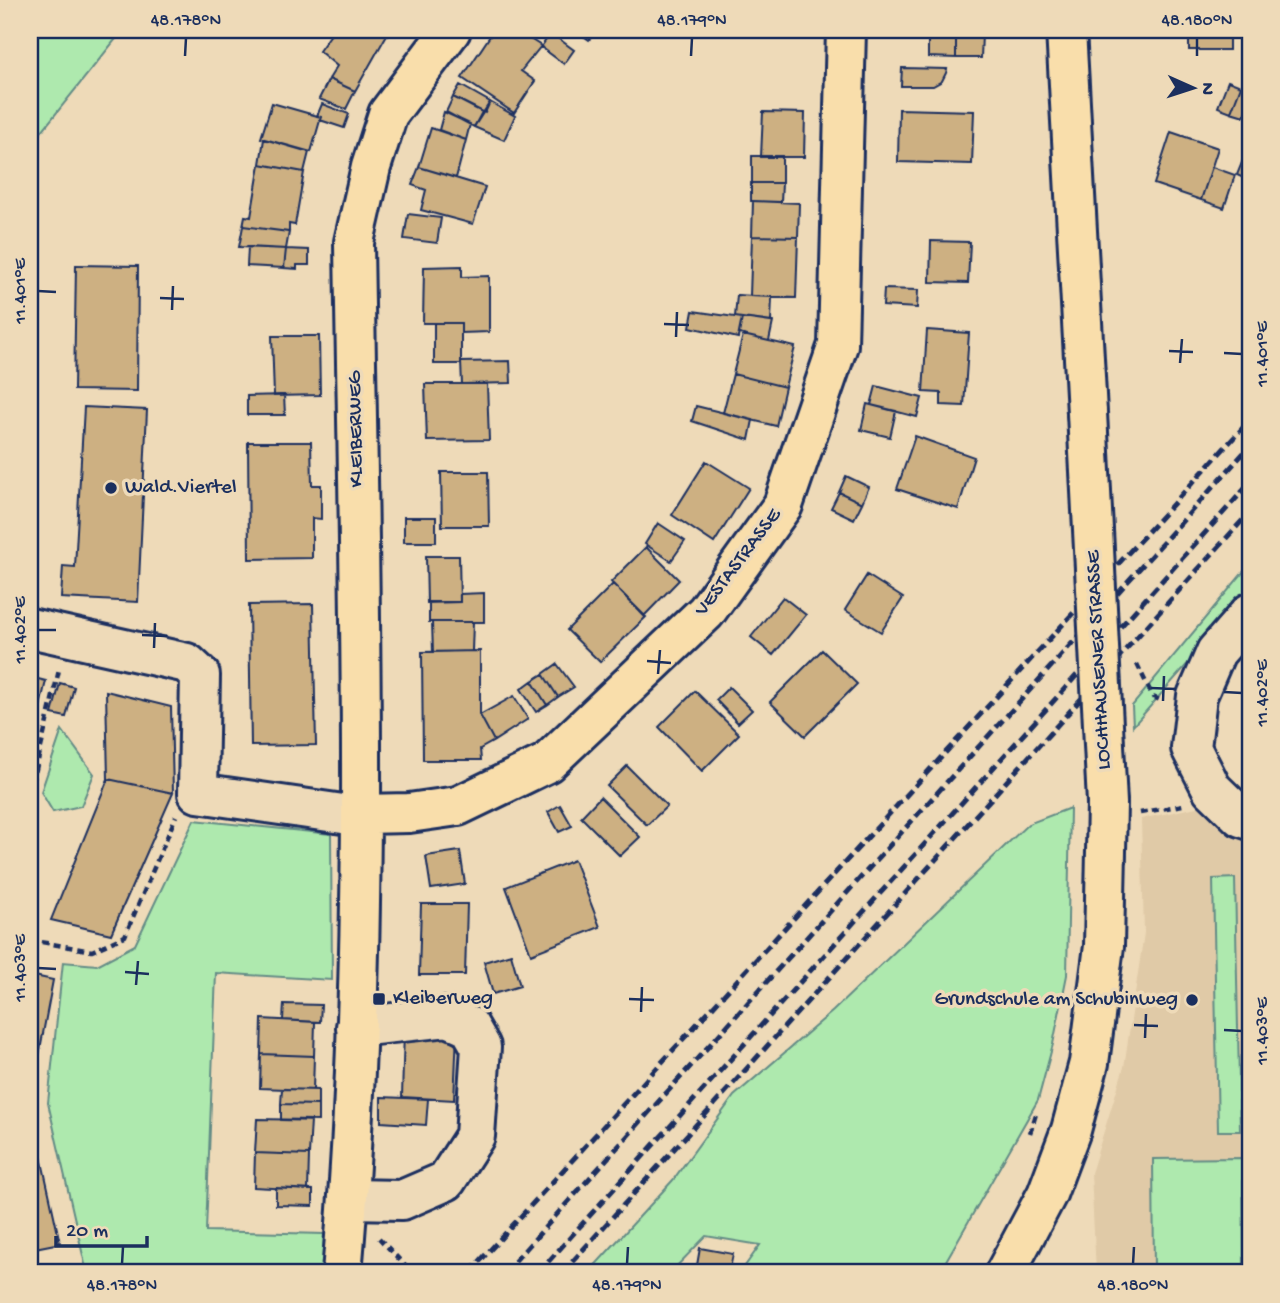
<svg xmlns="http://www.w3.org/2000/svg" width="1280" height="1303" font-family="'Gochi Hand',sans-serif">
	<rect width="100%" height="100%" fill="#eedab8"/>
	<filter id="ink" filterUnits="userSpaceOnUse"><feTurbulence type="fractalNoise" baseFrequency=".0143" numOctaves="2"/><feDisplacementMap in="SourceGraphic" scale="14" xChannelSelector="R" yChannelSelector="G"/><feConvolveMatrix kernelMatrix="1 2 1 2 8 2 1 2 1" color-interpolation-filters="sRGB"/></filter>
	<g filter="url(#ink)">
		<!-- built -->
		<path fill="#e0caa7" d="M1206 805 1250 837V1273H1096L1091 1173 1124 1067 1144 933 1141 819Z"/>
		<!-- green -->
		<path fill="#aee9ae" stroke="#648c86" stroke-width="2" d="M30 30H123L30 146Z
			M1250 564V593L1133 726 1132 706Z
			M62 730 94 774 81 806 53 812 41 792Z
			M1070 808 1067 975 1053 1044 1038 1100 939 1273H740L760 1245 706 1236 670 1273H588L673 1180 734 1096 833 1011 1028 824Z
			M194 820 331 834 332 980 216 973 206 1231 324 1234 322 1273H87L48 1103 63 962 97 965 135 945Z
			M1235 878 1240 1131H1218L1213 879Z
			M1243 1158 1244 1273H1154L1153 1159Z"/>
		<!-- building -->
		<path fill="#cdb082" stroke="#1b2f5e" stroke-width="2" d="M334 30 389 31 355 91 329 79 337 66 319 51Z
			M494 30H516L541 46 521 71 535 81 514 113 462 78Z
			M575 30H597L589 40Z
			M928 30H956V33L928 32Z
			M956 30H982V34L956 33Z
			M1189 30H1229V50H1189Z
			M928 32 956 33V58L928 57Z
			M551 33 574 50 564 64 541 47Z
			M956 33 982 34 981 58H956Z
			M902 68 947 69 946 73 942 81 933 86H901Z
			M329 79 355 91 346 109 319 99Z
			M1228 81 1241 86 1231 112 1218 107Z
			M460 85 490 102 485 113 453 97Z
			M1241 86 1250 89V99L1244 116 1231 112Z
			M453 97 482 112 474 127 446 112Z
			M490 102 515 116 504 140 474 127Z
			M272 103 321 117 311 152 261 138Z
			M322 104 349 114 344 128 320 120 321 117 317 116Z
			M899 109 974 111 972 164 898 162Z
			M444 112 470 124 466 140 439 130Z
			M763 112 805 113 804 157H761Z
			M431 128 466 140 456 178 419 167Z
			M1171 132 1218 148 1201 200 1154 184Z
			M264 139 309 152 304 172 260 164Z
			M1249 145 1250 146V181L1237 175Z
			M752 156H782V183H752Z
			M260 164 304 172 295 225 289 224V232L243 226 245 216 251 217Z
			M419 167 485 187 473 224 421 210 426 190 412 185Z
			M1212 167 1235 175 1224 208 1201 200Z
			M751 183H782L781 202 751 201Z
			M753 201 799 203 798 237 752 236Z
			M408 214 441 218 437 243 404 239Z
			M243 226 289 232 286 249 239 247Z
			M752 236 798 237 796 298 750 296Z
			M931 241 970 242 968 283 930 282Z
			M248 247 286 249 284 268 247 266Z
			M286 249 309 250V265H297V269L284 268Z
			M76 265 138 266 137 391 74 390Z
			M462 266V277L489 276V332L461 333V323H423L424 267Z
			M884 289 918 290 917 308 883 306Z
			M737 295 772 297 771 322 735 317Z
			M693 311 742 318 738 338 690 327Z
			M742 318 773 322 769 341 739 334Z
			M434 323H461V364H434Z
			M927 330 969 333 964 406 941 405V393L923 392Z
			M743 335 795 347 785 387 733 374Z
			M272 336H319L320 395 274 396Z
			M510 361 511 383 462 384 461 362Z
			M733 374 785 387 776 426 723 413Z
			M425 384H487L489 440 427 441Z
			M876 386 922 398 917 417 871 405Z
			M284 395 285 415H247V396Z
			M30 401H37L30 515Z
			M867 404 896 411 890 437 861 430Z
			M696 406 753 420 749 440 692 421Z
			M84 407 147 410 138 602 61 598 63 566 75 567Z
			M915 436 974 457 958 509 897 489Z
			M248 442H311L312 485H321V519L312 518V558L249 559Z
			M706 461 749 488 714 543 672 515Z
			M441 472H488L489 526H442Z
			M846 476 869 487 862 503 839 492Z
			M839 492 862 503 854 519 831 508Z
			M404 517H436V542H404Z
			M658 523 685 541 671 561 645 544Z
			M646 547 679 580 644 616 611 582Z
			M426 556H459L460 602 427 603Z
			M867 575 903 598 881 632 845 610Z
			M613 584 646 617 600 662 567 630Z
			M484 593V622H429V602H460V594Z
			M783 597 806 615 773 655 751 637Z
			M313 604 316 745 251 746 249 605Z
			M432 622H473L472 651 433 652Z
			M822 650 857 684 805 736 770 702Z
			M480 651V715L494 741 480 749 481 760H423L422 652Z
			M557 664 574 687 558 697 543 674Z
			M543 674 558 697 547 705 532 681Z
			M30 677 46 681 30 749Z
			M532 681 547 705 536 712 521 689Z
			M60 683 74 687 66 717 52 714Z
			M729 687 752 710 738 723 716 700Z
			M106 691 171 707 173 793 108 779Z
			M695 691 739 734 702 771 659 727Z
			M514 696 528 719 494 741 480 715Z
			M627 766 667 806 647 825 607 786Z
			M108 779 173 793 111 934 51 920Z
			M600 797 640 837 620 856 581 817Z
			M560 805 572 826 559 832 548 812Z
			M460 851 465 884 431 889 426 856Z
			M574 860 600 927 531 954 506 887Z
			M421 904H467L465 975H419Z
			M511 954 520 986 493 994 484 962Z
			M30 975 53 980 30 1103Z
			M284 1004 321 1005 320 1022 283 1020Z
			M262 1019 315 1022 314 1056 261 1054Z
			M404 1031 457 1033 454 1100 402 1097Z
			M261 1054 314 1056 313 1090 260 1088Z
			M282 1089 318 1090V1105L281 1104Z
			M381 1097 428 1099 426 1125 381 1122Z
			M281 1104 318 1105V1121L281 1120Z
			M30 1107 60 1243 30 1249Z
			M257 1119 311 1120 309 1155 255 1153Z
			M255 1153 309 1155 308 1190 254 1187Z
			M276 1188 313 1190V1206L276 1205Z
			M700 1248 733 1254 729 1273 696 1271Z"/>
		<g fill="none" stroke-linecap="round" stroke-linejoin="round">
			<!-- minor casing -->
			<g stroke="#1b2f5e" stroke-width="44">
				<path id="minor" d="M1250 613 1216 652 1197 696 1191 748 1212 789 1241 817 1250 820
					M30 628 187 663 200 675 198 793 343 814H362
					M349 1199 402 1200 446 1181 475 1136 481 1047 469 1026 448 1017 356 1027"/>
			</g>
			<!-- major casing -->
			<g stroke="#1b2f5e" stroke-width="44">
				<path id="major" d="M1066 30 1087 413
					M362 814 409 813 458 806 547 763 706 612 783 505 838 345 846 30
					M342 1273C372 930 359 586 354 242L371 167 388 114 451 30
					M1005 1273 1047 1194 1071 1130 1089 1063 1104 946 1107 803"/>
			</g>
			<!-- path -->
			<path stroke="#1b2f5e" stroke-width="4.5" stroke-dasharray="7 5" stroke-linecap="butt" d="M1137 664 1153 697 1160 700
				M30 795 59 670
				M1140 813 1183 805
				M1250 928H1247L1250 1034
				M30 940 92 951 125 936 176 816
				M1030 1133 1037 1111
				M379 1238 412 1273
				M34 1273 62 1269 63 1273"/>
			<!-- minor -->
			<use href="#minor" stroke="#eedab8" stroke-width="38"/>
			<!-- major -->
			<use href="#major" stroke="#f9deab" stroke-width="38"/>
			<!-- rail -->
			<path stroke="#1b2f5e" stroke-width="5" stroke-dasharray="10 5" stroke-linecap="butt" d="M469 1273 1250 420
				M504 1273 1250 446
				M538 1273 1250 483
				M562 1273 1250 512"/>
			<!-- major-bridge casing -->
			<g stroke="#1b2f5e" stroke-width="44" stroke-linecap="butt">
				<path id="major-bridge" d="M1087 413 1107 803"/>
			</g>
			<!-- major-bridge -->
			<use href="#major-bridge" stroke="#f9deab" stroke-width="38"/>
		</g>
	</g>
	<!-- ticks -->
	<path fill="none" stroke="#1b2f5e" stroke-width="2.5" d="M185 56 186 38M691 56 692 38M1197 56V38M38 291 56 292M160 298 184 299M172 310 173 286M664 324 689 325M676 337 677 312M1169 351 1193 352M1224 353 1242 354M1180 363 1182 339M38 630H56M142 635 167 636M154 648 155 623M647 661 671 663M658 674 660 650M1151 688 1176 689M1224 692 1242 693M1163 701 1164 676M38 968 56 969M125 972 149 974M136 985 138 961M629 999 654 1000M641 1012 642 987M1134 1025 1158 1026M1224 1030 1242 1031M1145 1038 1146 1014M122 1264 123 1247M627 1264 628 1247M1133 1264 1134 1247"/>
	<!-- markers -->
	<g fill="#1b2f5e" stroke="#eedab8" stroke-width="2.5">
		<circle cx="111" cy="488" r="7"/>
		<rect x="372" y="992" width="14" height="14" rx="3.5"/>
		<circle cx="1192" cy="1000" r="7"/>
	</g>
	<g text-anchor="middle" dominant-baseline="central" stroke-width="7" stroke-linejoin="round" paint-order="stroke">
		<!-- street labels -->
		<g font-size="21" fill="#1b2f5e" stroke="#eedab8">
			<text transform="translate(357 429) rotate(-91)">KLEIBERWEG</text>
			<text transform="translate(739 563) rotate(-53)">VESTASTRASSE</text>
			<text transform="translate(1100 660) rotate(-93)">LOCHHAUSENER STRASSE</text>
		</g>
		<!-- poi labels -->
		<g font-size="21" fill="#1b2f5e" stroke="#eedab8" text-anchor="start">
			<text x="125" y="488">Wald.Viertel</text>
			<text x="393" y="999">Kleiberweg</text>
			<text x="1178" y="1000" text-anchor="end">Grundschule am Schubinweg</text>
		</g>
	</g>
	<!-- margin -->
	<rect width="1280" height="1303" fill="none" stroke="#eedab8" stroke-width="77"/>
	<!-- north arrow -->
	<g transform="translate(1193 88) rotate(93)" stroke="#eedab8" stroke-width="5" paint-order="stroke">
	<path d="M0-5L12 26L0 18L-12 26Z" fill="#1b2f5e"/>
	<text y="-10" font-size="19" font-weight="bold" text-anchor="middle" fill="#1b2f5e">N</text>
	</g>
	<!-- scale -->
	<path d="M56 1236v10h91v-10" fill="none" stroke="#1b2f5e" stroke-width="3.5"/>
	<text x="66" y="1236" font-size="21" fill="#1b2f5e" stroke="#eedab8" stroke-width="5" paint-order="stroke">20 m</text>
	<rect x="38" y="38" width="1204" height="1226" fill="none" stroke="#1b2f5e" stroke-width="2.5"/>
	<g font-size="18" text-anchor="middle" fill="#1b2f5e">
		<text x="186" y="25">48.178°N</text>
		<text x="692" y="25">48.179°N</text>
		<text x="1197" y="25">48.180°N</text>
		<text transform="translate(19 291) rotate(-90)" y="6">11.401°E</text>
		<text transform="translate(1261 354) rotate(-90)" y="6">11.401°E</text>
		<text transform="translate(19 630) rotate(-90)" y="6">11.402°E</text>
		<text transform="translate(1261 693) rotate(-90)" y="6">11.402°E</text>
		<text transform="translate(19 968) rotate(-90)" y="6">11.403°E</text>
		<text transform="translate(1261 1031) rotate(-90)" y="6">11.403°E</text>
		<text x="122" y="1290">48.178°N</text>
		<text x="627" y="1290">48.179°N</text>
		<text x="1133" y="1290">48.180°N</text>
	</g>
</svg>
